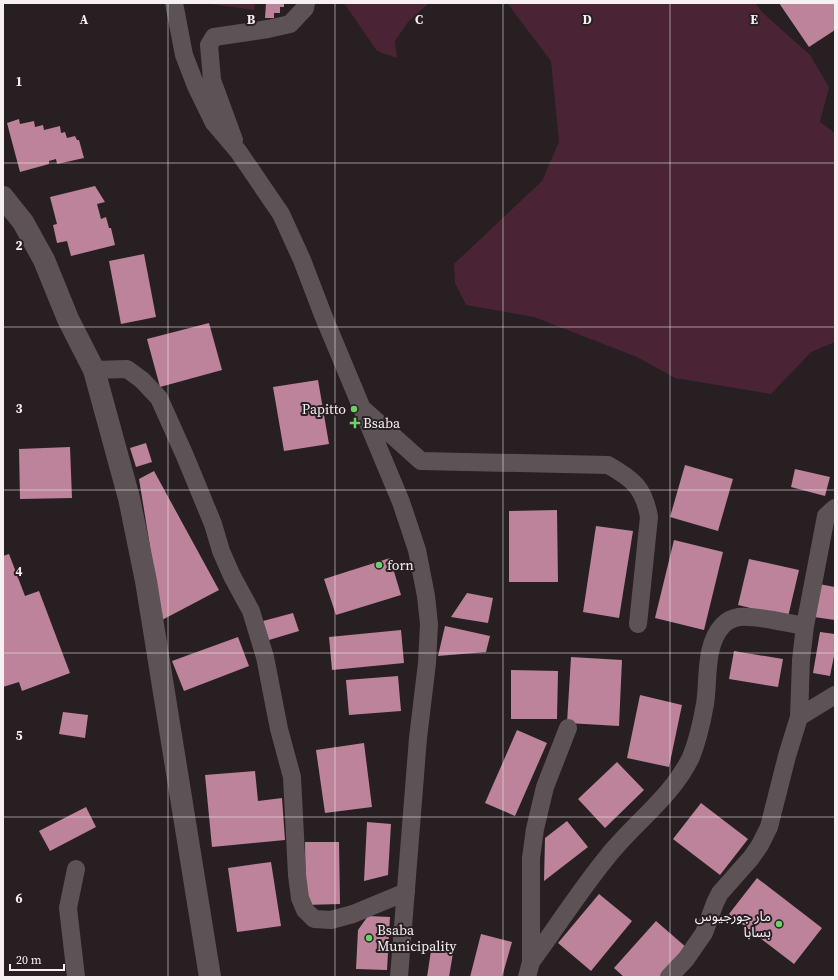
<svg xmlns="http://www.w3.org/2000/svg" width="838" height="980" font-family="'Source Serif 4','Noto Sans Arabic',serif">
	<rect width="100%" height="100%" fill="#281f22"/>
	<!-- green -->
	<path fill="#4a2435" d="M204 3H255L254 10Z
		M344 3H429L408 22 395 41 397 58 377 51Z
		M507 3H755L763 13 810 55 829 87 820 122 835 133V342L811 352 771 394 675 378 637 357 534 317 466 305 455 283 454 264 542 181 559 142 551 61Z"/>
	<!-- building -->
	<path fill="#bc839a" d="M266 3H284V7H280V13H274V18H265Z
		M779 3H835V30L809 47Z
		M19 119 20 124 34 121 35 127 43 125 44 130 60 126 61 133 65 132 67 138 75 136 77 140H79L84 158 57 164 56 159 49 161V164L20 172 7 123Z
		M95 186 105 202 97 204 101 219 106 217 109 228H111L115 245 71 256 67 241 57 243 53 225 57 224 50 197Z
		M144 254 156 317 121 324 109 261Z
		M209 323 222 370 160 387 147 339Z
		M318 380 329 444 284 451 273 387Z
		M146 443 152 462 136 467 130 448Z
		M70 447 72 498 20 499 19 449Z
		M685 465 733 479 718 531 670 517Z
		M795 469 830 477 825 496 791 487Z
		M154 471 219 590 162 620 139 479Z
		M557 510 558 582H509V511Z
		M596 526 633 531 619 618 583 612Z
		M674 540 723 552 704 630 655 618Z
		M9 554 25 596 39 591 70 673 22 691 19 682 3 687V556Z
		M390 558 401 595 336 615 324 579Z
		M749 559 799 570 788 617 738 605Z
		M819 584 835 587V620L814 617Z
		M467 593 493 598 488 623 451 617Z
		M293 613 299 631 269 640 263 621Z
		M445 626 490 636 486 652 438 656Z
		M401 630 404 663 332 670 329 637Z
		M820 632 835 634V651L830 676 813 673Z
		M238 637 249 666 184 691 172 661Z
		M734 651 783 659 778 687 729 679Z
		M571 657 622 660 619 726 567 723Z
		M511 670 558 671 557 719H511Z
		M398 676 401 711 349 715 346 680Z
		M640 695 682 705 669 767 627 758Z
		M63 712 88 715 85 738 59 734Z
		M517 730 547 743 515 816 485 803Z
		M364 743 372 807 325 813 316 750Z
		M617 762 644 790 605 828 578 799Z
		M255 771 258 801 282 798 285 840 212 847 205 775Z
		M701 803 748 839 720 875 673 839Z
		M86 807 96 827 50 851 39 831Z
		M567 821 588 847 544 881 545 838Z
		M367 822 391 824 388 875 364 881Z
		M305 842H339L340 904 306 905Z
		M271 862 281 926 237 932 228 868Z
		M757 878 822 928 794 964 729 914Z
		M599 894 632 921 591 971 558 943Z
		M368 916 390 917 387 970 356 969 358 930Z
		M656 921 687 948 662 977H624L614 968Z
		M481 934 512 942 502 977H470Z
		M432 944 454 947 449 977H427Z"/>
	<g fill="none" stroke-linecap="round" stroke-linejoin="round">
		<!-- minor -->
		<path stroke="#5d5357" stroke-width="18" d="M174 3 184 55 196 86 214 123 238 151 281 214 302 260 323 315 401 502 417 550 426 596 429 624 427 663 418 738 399 977
			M234 140 212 80 209 45 214 37 268 29 290 24 305 8 306 3
			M94 370 127 369 142 380 159 398 185 456 213 524 221 551 232 576 251 611 265 657 279 729 292 777 297 875 300 898 305 910 314 919 331 920 353 914 406 892
			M364 410 421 461 608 465C633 479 644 488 649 517L638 624
			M799 717 835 695
			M531 962C557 927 580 890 608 856 635 822 672 797 691 757 698 740 702 721 705 704 709 679 704 645 723 625 727 621 733 618 739 617 755 615 787 623 805 626
			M76 977 68 908 76 869
			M527 977 531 962V858L535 829 545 787 568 728
			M669 977 686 959 704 933 715 903 720 893 751 858 760 845 769 827 787 756 799 717 801 660 805 626 826 516 835 508"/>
		<!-- tertiary -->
		<path stroke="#5d5357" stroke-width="22" d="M3 197 23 222 44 260 68 319 94 370 129 498 146 581 210 977"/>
	</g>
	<!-- grid -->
	<path fill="none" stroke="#f6f0f2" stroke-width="1" stroke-opacity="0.55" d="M168 3V977M335 3V977M503 3V977M670 3V977M3 163H835M3 327H835M3 490H835M3 653H835M3 817H835"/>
	<!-- markers -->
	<g fill="#68d465" stroke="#281f22" stroke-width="1.5">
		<circle cx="354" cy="409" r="4"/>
		<path d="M353 417h4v4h4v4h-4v4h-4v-4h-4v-4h4z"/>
		<circle cx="379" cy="565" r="4"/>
		<circle cx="779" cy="924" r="4"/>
		<circle cx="369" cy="938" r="4"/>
	</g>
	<g text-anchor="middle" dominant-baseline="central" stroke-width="4" stroke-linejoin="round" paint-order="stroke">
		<!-- poi labels -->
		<g font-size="14" fill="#f6f0f2" stroke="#281f22" text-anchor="start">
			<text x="346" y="409" text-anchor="end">Papitto</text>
			<text x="363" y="423">Bsaba</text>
			<text x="387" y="565">forn</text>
			<text x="771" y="916" text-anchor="end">مار جورجيوس<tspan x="771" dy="16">بسابا</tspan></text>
			<text x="377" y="930">Bsaba<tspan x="377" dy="16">Municipality</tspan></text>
		</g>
	</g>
	<g font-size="13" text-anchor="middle" font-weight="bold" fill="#f6f0f2" stroke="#281f22" stroke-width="4" stroke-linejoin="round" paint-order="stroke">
		<text x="84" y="24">A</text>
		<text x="251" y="24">B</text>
		<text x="419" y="24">C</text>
		<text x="587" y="24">D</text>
		<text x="754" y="24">E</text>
		<text x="19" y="86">1</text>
		<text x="19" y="250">2</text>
		<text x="19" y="413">3</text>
		<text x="19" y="576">4</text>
		<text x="19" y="740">5</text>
		<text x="19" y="903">6</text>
	</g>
	<!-- border -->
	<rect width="838" height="980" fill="none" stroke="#f6f0f2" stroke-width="8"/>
	<!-- scale -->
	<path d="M10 964v6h54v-6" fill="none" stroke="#f6f0f2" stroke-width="2"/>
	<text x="16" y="964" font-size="12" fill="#f6f0f2" stroke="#281f22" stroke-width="3" paint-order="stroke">20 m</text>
</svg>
